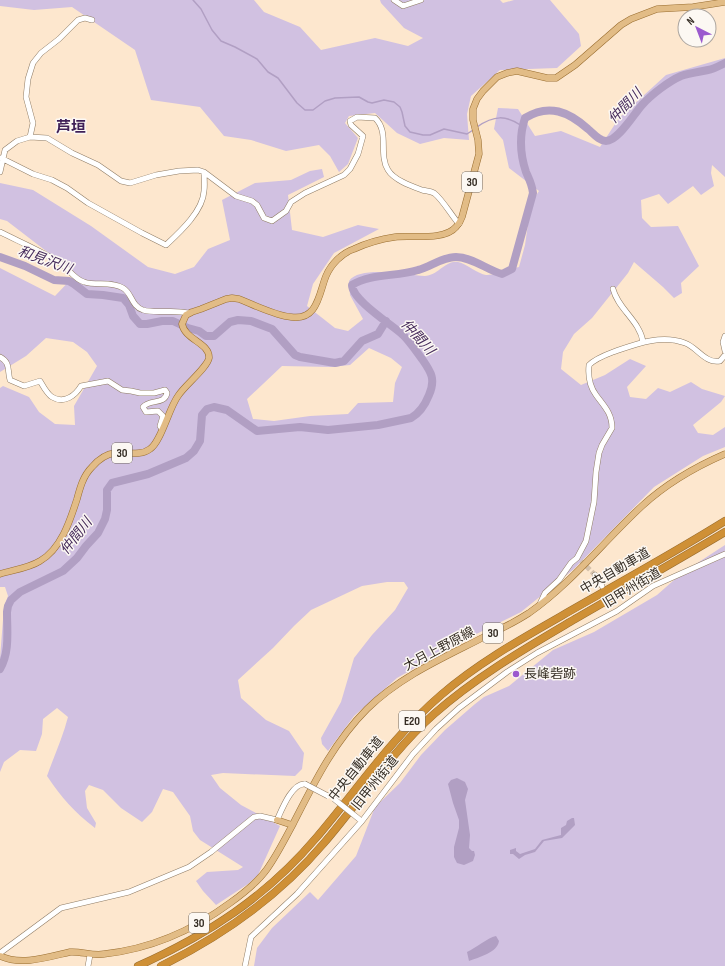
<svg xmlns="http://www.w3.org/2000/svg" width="725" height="966" font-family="'Sofia Sans Condensed','Noto Sans JP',sans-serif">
	<rect width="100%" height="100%" fill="#fde7ce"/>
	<!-- green -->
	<path fill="#d1c1e1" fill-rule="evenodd" d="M0 0H254L264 12 300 27 321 50 375 38 408 46 423 38 404 28 381 3 380 0H500L503 3 514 0H550L579 34 581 46 557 68 500 70 471 96 467 114 469 140 444 138 420 144 397 133 375 113 349 116 345 123 358 138 348 164 339 172 330 156 319 145 286 151 251 140 224 136 200 107 151 100 135 50 72 7 34 10 0 6Z
		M725 58V177L712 165 711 173 714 186 701 195 693 186 668 204 659 194 641 200 642 218 651 227 678 226 699 266 681 283 682 293 674 298 663 287 634 262 628 273 592 318 574 334 563 352 561 369 581 385 605 375 630 359 646 366 627 387 630 397 646 399 658 388 670 392 691 382 702 389 725 396 721 402 693 425 698 433 713 435 725 427V447L703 456 654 487 574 569 521 612 460 642 397 678 354 716 328 751 322 744 321 738 341 702 354 658 372 635 395 610 408 588 404 582H387L362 586 311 610 294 626 273 648 238 680 241 698 266 720 289 731 304 753 302 769 295 776 223 773 211 775 220 788 241 805 280 826 258 875 248 884 216 905 203 891 196 881 207 872 238 870 243 867 200 840 193 831 190 816 173 792 163 789 152 812 142 822 121 808 103 790 89 785 85 791 87 808 96 823 95 828C74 812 62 798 47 776 54 756 63 737 68 717L57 708 43 719 42 734 36 751 20 750 4 762 0 772V658L4 607 8 596 5 587H0V388L3 386 29 397 39 412 55 424 75 425 74 406 97 366 87 352 73 342 46 338 26 356 0 372V268L55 296 76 274 7 221 0 219V183L33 190 91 226 148 267 175 274 194 267 208 249 230 240 222 200 255 183 291 180 310 171 322 169 324 177 288 195 292 230 323 237 358 225 379 229 334 253 313 284 307 306 335 328 348 331 363 319 350 295 349 281C360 265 407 275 425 276 437 276 446 260 458 262 467 264 478 274 486 275 492 276 512 268 519 267L525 245 531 203 539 191 509 168 503 140 494 129 498 108 518 109 535 136 561 131 600 147 619 118 666 75ZM369 348 391 358 402 367 395 383 393 402 358 403 348 414 310 416 274 421 253 419 247 399 282 366 331 367 350 365Z
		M725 545V966H254L257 948 272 928 310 892 318 900 356 856 375 807 400 783 421 755 445 730 475 704 484 697 509 686 553 650 594 632 657 595 682 573Z"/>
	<!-- water -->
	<path fill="#b19fc3" d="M457 778 465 782 468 789 465 800 470 835 469 848 472 851H474L475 855 473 861 464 865 457 863 454 857V847L459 828V820L453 803 448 784 451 780Z
		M572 818H574L575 825 562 838 544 841 535 852 525 855 519 859 513 854H510V850L516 848V851L520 854 535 849 542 840 561 835V828L566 825 567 821Z
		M496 936 499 941C497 953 479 957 469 961L467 952C476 948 487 938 496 936Z"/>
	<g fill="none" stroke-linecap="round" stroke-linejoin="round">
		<!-- stream -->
		<path stroke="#b19fc3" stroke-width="1.5" d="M193 0 201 9 212 30 221 41 235 47 257 59 268 72 278 78 297 103 305 110H313L325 101 335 98 359 97 368 102 372 103 384 100 394 102 400 107 402 112 405 126 410 132 423 135H430L444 129 467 134 473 130
			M477 127C494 115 506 115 522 126"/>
		<!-- river -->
		<path stroke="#b19fc3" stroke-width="8" d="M0 257 25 266 54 280 69 281 74 284 87 294 103 295 123 298 129 305 133 316 140 324H147L162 321H173L188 328 199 331 206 336H214L230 322 238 320 251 321 272 329 295 355 300 357 335 363 344 361 362 341 378 334 386 321
			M0 669C10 652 7 631 7 612L8 606 11 600 20 592 63 571 77 558 86 546 98 533 105 519 107 510V490L112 483 148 474 186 458 194 451 200 441 202 415 207 409 214 407 227 410 257 431 300 427 328 430 378 425 411 418C420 413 425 405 429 395 436 379 431 372 422 359 416 351 410 342 403 335 391 324 352 300 352 285 371 273 396 277 418 270 430 267 442 257 456 257 472 257 487 270 502 274L512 269 533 193C532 184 529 179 526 172 520 154 519 136 525 118 549 103 569 112 588 129 593 133 599 141 606 141 618 141 634 114 642 105 651 95 669 81 681 76 690 73 699 72 708 70 714 69 719 66 725 63"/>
		<!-- minor-tunnel -->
		<path stroke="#d5c2ac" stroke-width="5" stroke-dasharray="5 2.5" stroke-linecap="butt" d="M581 561 595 575
			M604 588 615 607"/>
		<!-- minor casing -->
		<g stroke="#8f7c65" stroke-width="6">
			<path id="minor" d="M394 0 403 6 421 0
				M30 137 33 123 26 97 28 79 33 63 41 53 59 39 78 20 85 18 92 20
				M1 158 33 174 52 180 67 188 88 203 142 233 166 245C180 232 203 211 204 191 205 185 204 178 204 172
				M0 172 5 150 17 141 30 137 47 138 72 153 98 165 121 181 130 183 156 175 179 171 198 170 204 172 236 196 252 201 257 205 264 218 272 221 286 211 291 202 305 193 344 175 350 169 358 154 363 136 351 125 350 121 357 117 375 118C390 132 378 154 388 170 394 180 411 186 422 190 426 191 430 191 434 193 443 200 451 215 459 224
				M0 232C20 242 42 251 60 263 68 268 74 279 84 282 96 286 111 281 123 288 132 293 131 306 143 310 156 314 173 309 188 313
				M613 289C618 309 640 321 643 342
				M725 336 723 342 725 351
				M0 357C11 363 7 370 10 380L24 386 40 381C43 386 47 394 52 397 64 404 75 396 81 386L108 381 122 390 131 391 140 393H154L165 390 167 393C165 405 149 399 143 407L146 412 158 411 163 416 160 426 162 429
				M595 575 602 586
				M539 606 545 593 559 580 571 563 577 558 586 541 594 502 596 472 599 453 602 445 612 428C612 413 604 406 596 395 590 387 588 375 589 365 595 359 605 355 613 352 636 344 661 334 685 343 697 347 705 364 720 361L725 355
				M0 953 61 908 129 892 189 867 211 852 254 817 260 816 277 820C282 809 292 783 305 784
				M88 966 90 955
				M245 966 251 937 297 894 362 821 413 754 436 729 459 708 507 672 537 653 617 611 653 586 725 554"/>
		</g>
		<!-- major casing -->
		<g stroke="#996d2f" stroke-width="7">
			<path id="major" d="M0 574C13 570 29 568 40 561 61 549 70 521 77 499 80 488 83 476 92 467 98 460 106 454 115 453 127 451 139 457 150 449 161 442 169 408 178 396 184 386 207 368 209 358 210 343 185 340 182 324L186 315 192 312 201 309 226 299 232 298 239 299C254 305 276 316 291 317 318 321 319 293 326 276 331 264 342 253 354 249 367 243 381 239 395 237 412 235 444 241 456 227 459 224 461 220 462 217L479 154 478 140 473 120V109L477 99 483 91 497 77 507 73 517 71 547 78H556L575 65 621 25 631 19 657 9 693 7 725 2
				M277 820 292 825
				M0 956C21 966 48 957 70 952 81 951 92 956 104 954 150 949 192 931 230 903 244 893 257 883 267 869 277 855 285 839 293 824 314 783 334 742 367 709 401 676 443 658 484 637 499 630 515 622 529 613 573 582 603 542 642 506 666 484 695 467 725 454"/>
		</g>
		<!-- highway casing -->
		<g stroke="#996d2f" stroke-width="8">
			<path id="highway" d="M138 966C207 935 266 897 316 838 357 790 392 737 441 695 478 663 521 639 563 615 617 584 672 554 725 521
				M161 966C224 935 279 896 324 843 361 800 392 751 434 714 477 676 526 648 575 619 625 590 675 562 725 532"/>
		</g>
		<!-- minor -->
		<use href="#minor" stroke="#fff" stroke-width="5"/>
		<!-- major -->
		<use href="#major" stroke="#e2bc86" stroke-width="6"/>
		<!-- highway -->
		<use href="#highway" stroke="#cf9036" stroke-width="7"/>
		<!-- minor-bridge casing -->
		<g stroke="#8f7c65" stroke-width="6" stroke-linecap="butt">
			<path id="minor-bridge" d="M305 784 328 796
				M334 799 359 819"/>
		</g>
		<!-- minor-bridge -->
		<use href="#minor-bridge" stroke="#fff" stroke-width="5"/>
	</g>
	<!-- markers -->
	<circle fill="#9b59ce" stroke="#fcf8f3" stroke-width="1.5" cx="516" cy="674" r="4"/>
	<g text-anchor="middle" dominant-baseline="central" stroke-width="3" stroke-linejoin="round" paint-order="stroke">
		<!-- shield labels -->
		<g fill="#fcf8f3" stroke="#706961" stroke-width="1">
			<rect x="462" y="172" width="20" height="20" rx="3"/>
			<rect x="112" y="443" width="20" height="20" rx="3"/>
			<rect x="483" y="623" width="20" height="20" rx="3"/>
			<rect x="399" y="711" width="26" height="20" rx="3"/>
			<rect x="189" y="913" width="20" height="20" rx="3"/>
		</g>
		<g font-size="12" font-weight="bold" fill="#342c23">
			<text x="472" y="182">30</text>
			<text x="122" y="453">30</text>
			<text x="493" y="633">30</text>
			<text x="412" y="721">E20</text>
			<text x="199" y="923">30</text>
		</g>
		<!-- street labels -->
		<g font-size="13" fill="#342c23" stroke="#fcf8f3">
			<text transform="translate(615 571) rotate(-30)">中央自動車道</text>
			<text transform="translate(632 588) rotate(-31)">旧甲州街道</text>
			<text transform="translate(439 649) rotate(-28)">大月上野原線</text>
			<text transform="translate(356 769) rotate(-51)">中央自動車道</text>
			<text transform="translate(375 783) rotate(-51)">旧甲州街道</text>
		</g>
		<!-- poi labels -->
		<g font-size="13" fill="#342c23" stroke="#fcf8f3" text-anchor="start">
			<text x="524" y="674">長峰砦跡</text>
		</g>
		<!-- water labels -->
		<g font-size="14" font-style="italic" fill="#472c5c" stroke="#fcf8f3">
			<text transform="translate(625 106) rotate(-46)">仲間川</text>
			<text transform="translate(45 260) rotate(20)">和見沢川</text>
			<text transform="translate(418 337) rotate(48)">仲間川</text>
			<text transform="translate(76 536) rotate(-52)">仲間川</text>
		</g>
		<!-- quarter labels -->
		<g font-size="15" font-weight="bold" fill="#3f2058" stroke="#fcf8f3">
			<text x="71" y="127">芦垣</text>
		</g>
	</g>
	<!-- north arrow -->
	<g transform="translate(697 28) rotate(318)"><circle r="19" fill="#fcf8f3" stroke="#aca6a0"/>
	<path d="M0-3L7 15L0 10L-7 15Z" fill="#9b59ce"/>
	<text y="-6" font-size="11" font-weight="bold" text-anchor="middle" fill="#342c23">N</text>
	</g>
</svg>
